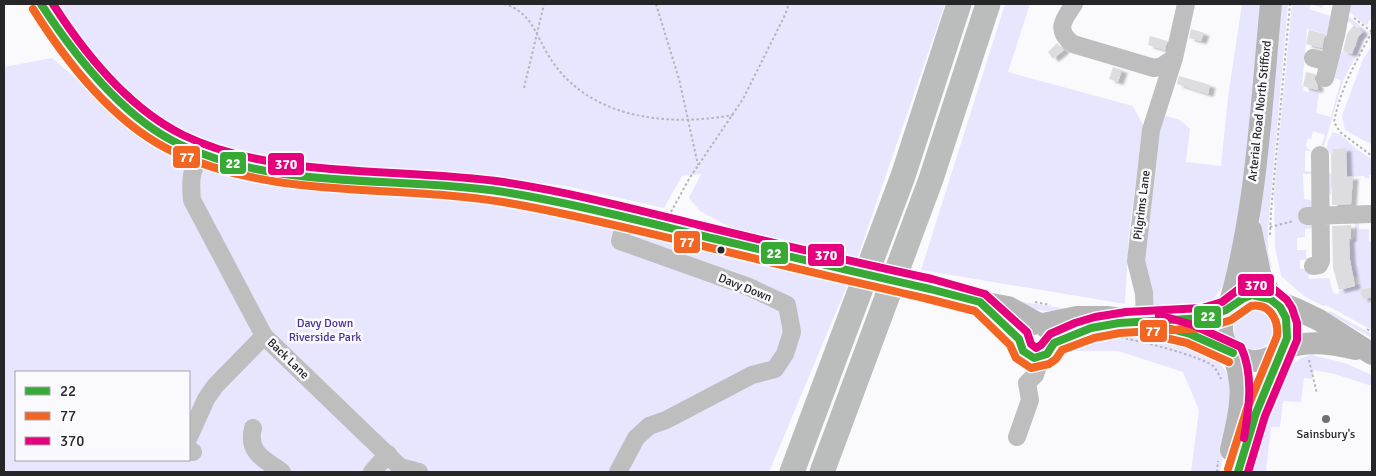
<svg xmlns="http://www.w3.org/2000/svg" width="1376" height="476" font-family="Signika,sans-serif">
	<defs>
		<filter id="shadow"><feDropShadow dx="5.5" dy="3" stdDeviation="1" flood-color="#0004"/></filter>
	</defs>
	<rect width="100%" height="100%" fill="#fafafd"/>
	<!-- green -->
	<path fill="#e8e5fe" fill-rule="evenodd" d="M52 4H945L857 259 733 229 700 211 689 198 701 174 682 176 664 208 566 186 498 178 285 161 204 143 159 118 93 61Z
		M1005 4H1030L1008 72 1133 106 1143 125 1129 233 1125 304 921 270Z
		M1242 4H1263L1240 216 1223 285 1215 297 1206 305 1195 310 1158 312 1151 308 1142 259 1160 128 1163 115 1180 120 1190 129 1186 162 1221 166 1228 97Z
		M1282 4H1288L1268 229V252L1272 268 1269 269 1260 228V205Z
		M1292 4H1323L1322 8 1311 4 1309 9 1336 18 1330 35 1307 29 1302 86 1304 87 1303 91 1309 92 1310 88 1317 90V92H1319L1316 113 1331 117 1341 80 1332 77 1340 51 1352 53 1353 48 1357 47 1359 36 1362 32 1345 19 1347 15 1368 32 1343 81 1324 146 1321 145 1325 135 1313 131 1311 139 1308 138 1306 145 1307 148 1312 151H1305V171L1317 172 1314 174H1303L1304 199 1314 201 1317 228 1305 229V237L1297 238V250H1306V258L1318 257V260H1300V269H1309V279L1329 278 1333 292 1336 294 1339 293V291L1360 284 1358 277 1354 278 1351 269 1349 243 1351 240H1353V237H1355V222H1359V229H1369V242H1372V287L1366 288V293L1362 296 1364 298H1369L1372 307V330L1326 305 1323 306 1304 296 1281 276 1275 247 1274 192Z
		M1348 4H1372V20H1369L1367 26 1347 10Z
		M1372 46V145L1345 130 1342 116 1363 59Z
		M52 58 146 139 500 202 849 281 769 472H4V67ZM16 372H189V460H16Z
		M1333 132 1341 135 1355 148 1372 159V175H1369V178H1365L1364 176 1348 177 1349 188 1331 189V194L1328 195 1327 174 1333 173 1345 148 1333 149V154H1326L1328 141Z
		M1017 301 1068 309C1042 313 1041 312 1017 301Z
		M1234 329a20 20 0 1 1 40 0a20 20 0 1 1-40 0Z
		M1330 311 1372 334V338L1328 313Z
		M1132 332 1162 334 1204 350 1216 359 1225 370 1229 378 1231 411 1220 472H1191L1199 410 1183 372 1118 351H1071L1045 374 1072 347 1098 337 1129 334Z
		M1312 355 1345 363 1372 375V386L1335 374 1314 370 1312 379 1304 378 1301 402 1283 401 1280 427H1271L1266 472H1248C1256 446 1271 387 1289 368 1295 361 1303 356 1312 355Z"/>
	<!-- building -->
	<path fill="#dddddf" filter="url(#shadow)" d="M1354 25 1363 32 1358 37 1352 54 1343 51 1347 34Z
		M1191 29 1204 33 1201 41 1189 38Z
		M1309 30 1325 34 1322 48 1306 44Z
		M1150 36 1167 41 1165 50 1148 45Z
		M1057 43 1064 50 1053 59 1048 52Z
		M1113 67 1122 70 1118 82 1109 79Z
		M1306 72 1315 74V80L1318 86 1317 90 1303 86Z
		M1179 76 1210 85 1208 94 1177 84Z
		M1346 148 1347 177 1353 176 1351 204 1332 205 1331 154H1333V149Z
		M1351 225V239H1349L1350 260 1355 286 1339 290 1333 268 1332 226Z
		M1372 287V297L1363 299 1360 290Z"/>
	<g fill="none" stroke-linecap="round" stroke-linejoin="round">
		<!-- path -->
		<path stroke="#b5b6b6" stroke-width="2" stroke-dasharray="2.5 2.5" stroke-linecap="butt" d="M504 4C532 12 536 36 550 58 589 119 667 127 733 115
			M656 4 679 79 698 165
			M1354 18 1372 32
			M1372 32C1356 61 1340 90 1334 122L1340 132 1372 156
			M524 88 544 4
			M671 212 689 179 743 99 785 15 789 4
			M1270 227 1294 221
			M1270 235 1271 212 1290 4
			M1035 302 1050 305
			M1367 329 1372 332
			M1116 337C1134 339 1201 356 1213 366 1217 370 1219 375 1221 379
			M1309 360 1317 394
			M1217 472 1218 461"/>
		<!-- minor -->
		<path stroke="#bebebf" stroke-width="18" d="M1074 4C1064 19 1054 30 1073 44L1154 68 1162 66 1174 58
			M1313 58 1329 62
			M1325 78 1336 35 1342 4
			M201 153C191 172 190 178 192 200L264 336 400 467 419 472
			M1307 216 1372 214
			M1313 266 1319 265 1321 261 1320 155
			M1145 322 1144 293 1136 261 1151 130 1174 58 1186 4
			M253 428C247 453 264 459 282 472
			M189 437 206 399 215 386 264 336
			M1017 437 1030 400 1027 383 1035 375 1041 357
			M189 449 193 452
			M372 472 388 454
			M618 472 636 438 649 426 666 420 752 375 775 369 785 354 792 332 787 305 749 287 620 241 626 218"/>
		<!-- major -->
		<path stroke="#b6b6b7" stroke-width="22" d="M41 4C93 92 170 159 275 172 350 181 426 179 501 191 533 196 565 204 596 211 666 227 736 244 805 260
			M1251 230 1260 274 1273 300
			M930 289 980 302 1008 307 1037 323 1043 324 1053 334 1054 343 1052 349 1047 354 1034 358 1023 351 1019 339C1022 329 1027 325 1037 323
			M1222 328a33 33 0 1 1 66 0a33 33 0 1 1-66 0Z
			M1273 300 1296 309 1319 320 1372 354
			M980 302 1019 339
			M1228 309C1257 211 1261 105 1271 4
			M1163 320 1202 318 1228 309
			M1043 324 1077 317H1106L1145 322 1190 334 1233 353
			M1054 343 1079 331 1104 325
			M1282 349C1308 340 1329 343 1356 349
			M1231 450C1236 427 1244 400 1239 376 1238 368 1235 361 1233 353
			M1238 472 1256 413 1282 349"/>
		<!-- highway -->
		<path stroke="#bbbcbc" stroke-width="25" d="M792 472 903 176 959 4
			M822 472 931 179 988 4"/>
		<!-- major-bridge -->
		<path stroke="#b6b6b7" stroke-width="22" d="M805 260 930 289"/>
		<!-- bus-1 casing -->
		<g stroke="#f9f9fe" stroke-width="11">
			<path id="bus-1" d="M41 4C75 56 122 117 179 144 280 192 397 175 504 192 571 203 637 220 703 236 779 254 854 272 930 289L980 302 1019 339 1023 351 1034 358 1047 354 1054 343 1091 328 1119 323 1204 318 1226 310 1244 298 1252 295 1270 299 1280 307 1286 318 1287 338 1256 413 1238 472
				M1156 325 1190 334 1233 353"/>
		</g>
		<!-- bus-2 casing -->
		<g stroke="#f9f9fe" stroke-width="11">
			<path id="bus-2" d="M33 9C67 63 116 126 176 153 278 200 395 184 503 202 569 213 634 230 699 245 775 264 851 281 928 299L975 311 1010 345 1016 358 1031 368 1049 364 1056 359 1062 350 1094 338 1120 333 1206 328 1231 320 1251 306C1269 303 1279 319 1277 336L1247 409 1228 469
				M1153 335 1187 343 1229 362"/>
		</g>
		<!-- bus-3 casing -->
		<g stroke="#f9f9fe" stroke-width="11">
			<path id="bus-3" d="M53 4C85 54 128 108 183 135 275 180 402 167 503 182 569 192 634 209 699 225 777 244 854 262 932 279L985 294 1027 332 1031 344 1036 348 1041 345 1050 334 1075 323 1095 317 1126 312 1202 308 1222 302 1239 289 1251 285 1265 286 1275 290 1287 300 1292 308 1297 323V340L1265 416 1248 472
				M1159 315 1193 325 1241 347C1254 375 1249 409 1244 438"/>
		</g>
		<!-- bus-1 -->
		<use href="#bus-1" stroke="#39a935" stroke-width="8"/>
		<!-- bus-2 -->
		<use href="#bus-2" stroke="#f26522" stroke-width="8"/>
		<!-- bus-3 -->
		<use href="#bus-3" stroke="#e5007d" stroke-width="8"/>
	</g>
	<!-- markers -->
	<circle fill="#262527" stroke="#f9f9fe" stroke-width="2" cx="721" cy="250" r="4.5"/>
	<circle fill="#707072" stroke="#f9f9fe" stroke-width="2" cx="1326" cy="419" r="5"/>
	<g text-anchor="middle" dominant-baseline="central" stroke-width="5" stroke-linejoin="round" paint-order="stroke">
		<!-- street labels -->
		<g font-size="12" fill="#262527" stroke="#f9f9fe">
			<text transform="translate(1260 111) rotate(-84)">Arterial Road North Stifford</text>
			<text transform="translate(1142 205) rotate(-83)">Pilgrims Lane</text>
			<text transform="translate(745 288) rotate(22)">Davy Down</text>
			<text transform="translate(288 359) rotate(44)">Back Lane</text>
		</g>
		<!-- park labels -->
		<g font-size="12" fill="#4c3196" stroke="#f9f9fe">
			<text x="325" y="323">Davy Down<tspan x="325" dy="14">Riverside Park</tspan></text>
		</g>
		<!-- poi labels -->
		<g font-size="12" fill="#262527" stroke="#f9f9fe">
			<text x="1326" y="434">Sainsbury's</text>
		</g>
	</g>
	<g stroke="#f9f9fe" stroke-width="2">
		<rect x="172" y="145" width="29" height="24" rx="5" fill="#f26522"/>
		<rect x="219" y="151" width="28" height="24" rx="5" fill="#39a935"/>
		<rect x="267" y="152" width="38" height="24" rx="5" fill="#e5007d"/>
		<rect x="673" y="230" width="28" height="24" rx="5" fill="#f26522"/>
		<rect x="760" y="241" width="29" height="24" rx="5" fill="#39a935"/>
		<rect x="807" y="243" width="38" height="24" rx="5" fill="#e5007d"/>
		<rect x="1237" y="273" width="38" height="24" rx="5" fill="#e5007d"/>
		<rect x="1193" y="305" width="29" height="24" rx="5" fill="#39a935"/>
		<rect x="1139" y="319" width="29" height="24" rx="5" fill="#f26522"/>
	</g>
	<g font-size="14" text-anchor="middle" font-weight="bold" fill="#fff">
		<text x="187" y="162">77</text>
		<text x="233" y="168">22</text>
		<text x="286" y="169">370</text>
		<text x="687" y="247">77</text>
		<text x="774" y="258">22</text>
		<text x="826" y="260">370</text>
		<text x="1256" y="290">370</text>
		<text x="1208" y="321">22</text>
		<text x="1153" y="336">77</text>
	</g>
	<!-- border -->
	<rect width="1376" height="476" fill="none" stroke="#262527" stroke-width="10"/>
	<!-- legend -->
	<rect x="15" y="371" width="175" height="90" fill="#f9f9fe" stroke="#a5a4a8"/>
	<rect x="25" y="387" width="25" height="8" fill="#39a935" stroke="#a5a4a8"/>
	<text x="60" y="396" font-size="15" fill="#262527">22</text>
	<rect x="25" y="412" width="25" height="8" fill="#f26522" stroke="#a5a4a8"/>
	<text x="60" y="421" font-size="15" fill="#262527">77</text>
	<rect x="25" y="437" width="25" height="8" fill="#e5007d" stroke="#a5a4a8"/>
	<text x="60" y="446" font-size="15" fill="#262527">370</text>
</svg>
